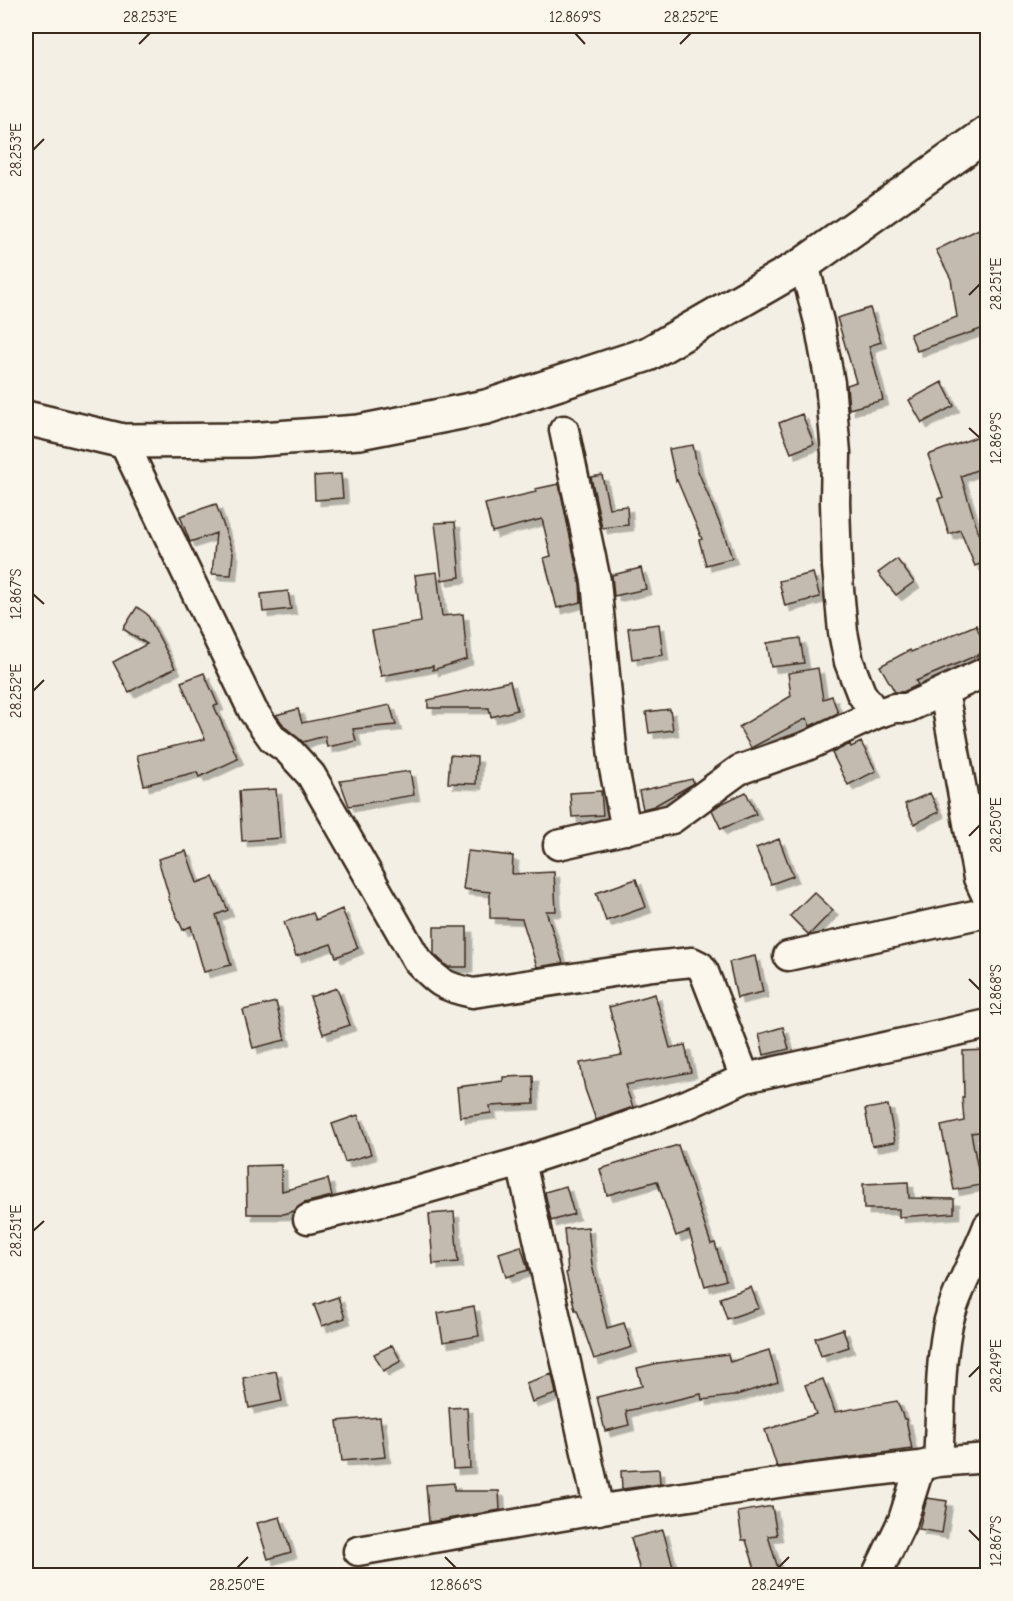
<svg xmlns="http://www.w3.org/2000/svg" width="1013" height="1601" font-family="'Comic Neue',sans-serif">
	<defs>
		<filter id="shadow"><feDropShadow dx="5.5" dy="5.5" stdDeviation="0" flood-color="#0004"/></filter>
	</defs>
	<rect width="100%" height="100%" fill="#f3efe4"/>
	<filter id="ink" filterUnits="userSpaceOnUse"><feTurbulence type="fractalNoise" baseFrequency=".0167" numOctaves="2"/><feDisplacementMap in="SourceGraphic" scale="12" xChannelSelector="R" yChannelSelector="G"/><feConvolveMatrix kernelMatrix="1 2 1 2 8 2 1 2 1" color-interpolation-filters="sRGB"/></filter>
	<g filter="url(#ink)">
		<g fill="none" stroke-linecap="round" stroke-linejoin="round">
			<!-- stream -->
			<path stroke="#817468" stroke-width="7" d="M26 1454 27 1455 26 1462"/>
		</g>
		<!-- building -->
		<path fill="#c3bbb0" stroke="#3b2a1e" stroke-width="1.5" filter="url(#shadow)" d="M987 225V327L917 351 910 334 957 317 951 279 936 250Z
			M870 308 881 342 869 346 883 400 849 409 847 385 856 382 837 318Z
			M942 382 954 406 922 423 909 400Z
			M802 414 814 444 791 453 779 423Z
			M987 433V466L961 476 987 561 975 566 960 530 949 534 938 499 943 497 928 455Z
			M693 445 698 471 724 534 732 558 706 565 699 540 702 539 677 480 676 481 669 449Z
			M341 474 343 498 315 500 314 476Z
			M602 475 609 508 627 506 628 525 602 528 591 477Z
			M559 484 580 584 581 602 557 608 544 558 551 556 542 519 492 532 485 504 536 492 535 489Z
			M216 504 233 553 231 575 212 574 216 533 190 542 180 516Z
			M455 522 460 577 442 580 435 523Z
			M897 559 914 582 896 595 878 573Z
			M641 568 646 589 614 596 612 575Z
			M437 572 442 616 463 614 467 659 433 670V666L381 676 372 631 421 622 415 575Z
			M813 573 820 597 785 606 779 581Z
			M288 591 291 609 263 612 261 594Z
			M137 607 147 614 175 668 129 692 113 662 147 644 123 629Z
			M659 624 663 655 632 659 628 628Z
			M976 625 987 651 916 681 918 685 903 692H895L880 666 910 650 911 652Z
			M800 638 804 663 771 667 767 643Z
			M818 668 823 699 832 696 838 713 810 726 807 718 751 748 739 727 791 696 788 673Z
			M204 673 218 705 214 706 238 759 199 777 197 772 144 785 137 755 205 739 181 682Z
			M510 681 517 710 491 717 489 708H428V700Z
			M390 705 396 725 353 729 356 741 327 747 325 736 303 742 285 727 276 715 298 709 302 723Z
			M670 709 673 730 649 733 646 712Z
			M861 742 876 771 848 785 832 753 850 744 851 747Z
			M450 755 477 757 476 784 448 783Z
			M410 771 414 795 349 806 340 781Z
			M692 779 694 783 691 785 654 806 643 809 639 791Z
			M276 789 280 838 242 841 239 791Z
			M601 791 603 815 572 817 570 793Z
			M746 792 756 814 721 829 712 810 721 804Z
			M930 793 939 812 914 824 905 804Z
			M779 839 793 876 771 884 756 848Z
			M186 851 197 883 213 877 228 910 216 915 231 965 204 972 191 926 183 930 168 897 169 896 158 859Z
			M468 851 513 856 512 874 554 872 556 911H546L563 963 537 967 522 919 490 918V892L463 889Z
			M636 879 646 907 606 921 596 893Z
			M814 892 833 910 809 935 790 916Z
			M342 909 358 948 336 957 331 944 296 956 284 922 313 913 316 920Z
			M434 927H467V967H448L434 954Z
			M755 956 763 992 737 998 729 962Z
			M337 988 350 1025 323 1034 310 997Z
			M655 994 670 1048 685 1045 691 1072 625 1085 633 1107 596 1120 585 1089 580 1063 622 1055 609 1007Z
			M276 1002 285 1040 253 1048 243 1010Z
			M783 1027 789 1049 764 1055 759 1034Z
			M987 1050V1131L971 1133 981 1185 954 1190 941 1126 964 1121 962 1097H964L963 1051Z
			M533 1076 534 1104 490 1106 491 1113 460 1117 457 1087 503 1081V1077Z
			M888 1105 895 1142 872 1146 865 1109Z
			M358 1115 371 1154 345 1162 332 1124Z
			M678 1145 711 1244 715 1243 726 1280 705 1286 689 1231 676 1236 657 1181 607 1195 600 1169Z
			M281 1165 282 1191 328 1179 332 1196 304 1203 294 1211 284 1214H247L246 1166Z
			M908 1182 909 1198 954 1199V1213L899 1217V1209H864L863 1184Z
			M566 1186 574 1214 551 1221 545 1192Z
			M454 1212 458 1262 433 1264 429 1214Z
			M588 1227 592 1265 607 1328 624 1323 632 1347 594 1359 577 1310H575L566 1273 568 1272 564 1229Z
			M521 1246 528 1270 506 1277 499 1253Z
			M751 1287 759 1308 727 1319 720 1298Z
			M338 1297 345 1318 322 1326 314 1305Z
			M474 1306 479 1336 443 1342 438 1313Z
			M843 1329 849 1347 821 1356 815 1338Z
			M392 1345 401 1361 383 1371 374 1354Z
			M769 1350 778 1382 733 1396 702 1400 701 1394 626 1411 629 1425 605 1431 597 1397 642 1386 637 1368 658 1363 728 1354 730 1362Z
			M276 1371 282 1401 249 1408 243 1378Z
			M552 1374 556 1394 532 1402 526 1383Z
			M823 1379 835 1412 897 1401 904 1419H906L912 1449 777 1467 765 1430 816 1414 805 1385Z
			M467 1407 470 1468 453 1469 449 1408Z
			M380 1417 385 1457 342 1461 337 1421Z
			M659 1469 660 1484 622 1489 621 1471Z
			M454 1483V1491H499L500 1510 429 1522 426 1485Z
			M927 1498 947 1501 942 1533 919 1529Z
			M772 1506 777 1535 768 1536 780 1575H757L746 1540H742L738 1512Z
			M280 1517 291 1552 268 1559 257 1523Z
			M663 1530 673 1567 641 1575 631 1538Z"/>
		<g fill="none" stroke-linecap="round" stroke-linejoin="round">
			<!-- minor casing -->
			<g stroke="#3b2a1e" stroke-width="33">
				<path id="minor" d="M804 264 819 322 830 383 836 453 835 502 837 567 843 632 849 662 861 693 876 714 894 708H907L988 671
					M564 430 596 581 614 768 626 830
					M123 441 253 711 273 739 288 750 311 775 417 960C438 982 443 987 473 993L653 966 692 962 700 966 704 972 745 1078
					M944 692 978 878 988 899
					M558 845 672 819 739 770 807 746 876 714
					M788 956 988 912
					M521 1162 599 1510
					M308 1219 382 1201 521 1162 618 1130 686 1105 745 1078 988 1024
					M938 1462C941 1418 939 1372 947 1329 953 1296 976 1258 988 1226
					M358 1551 608 1508 805 1479 920 1466 938 1462 988 1458
					M876 1576 903 1520 920 1466"/>
			</g>
			<!-- major casing -->
			<g stroke="#3b2a1e" stroke-width="38">
				<path id="major" d="M26 418 123 441 248 440 359 432 486 407 648 354 804 264 988 133"/>
			</g>
			<!-- minor -->
			<use href="#minor" stroke="#fbf7ec" stroke-width="28"/>
			<!-- major -->
			<use href="#major" stroke="#fbf7ec" stroke-width="33"/>
		</g>
	</g>
	<!-- ticks -->
	<path fill="none" stroke="#3b2a1e" stroke-width="2" d="M575 33 585 44M139 44 150 33M680 44 691 33M33 150 44 139M969 295 980 284M969 428 980 438M33 594 44 604M33 691 44 680M969 836 980 825M969 979 980 990M33 1231 44 1221M969 1377 980 1366M969 1530 980 1541M445 1557 456 1568M237 1568 248 1557M778 1568 789 1557"/>
	<!-- margin -->
	<rect width="1013" height="1601" fill="none" stroke="#fbf7ec" stroke-width="66"/>
	<rect x="33" y="33" width="947" height="1535" fill="none" stroke="#3b2a1e" stroke-width="2"/>
	<g font-size="15" text-anchor="middle" fill="#3b2a1e">
		<text x="150" y="22">28.253°E</text>
		<text x="575" y="22">12.869°S</text>
		<text x="691" y="22">28.252°E</text>
		<text transform="translate(16 150) rotate(-90)" y="5">28.253°E</text>
		<text transform="translate(996 284) rotate(-90)" y="5">28.251°E</text>
		<text transform="translate(996 438) rotate(-90)" y="5">12.869°S</text>
		<text transform="translate(16 594) rotate(-90)" y="5">12.867°S</text>
		<text transform="translate(16 691) rotate(-90)" y="5">28.252°E</text>
		<text transform="translate(996 825) rotate(-90)" y="5">28.250°E</text>
		<text transform="translate(996 990) rotate(-90)" y="5">12.868°S</text>
		<text transform="translate(16 1231) rotate(-90)" y="5">28.251°E</text>
		<text transform="translate(996 1366) rotate(-90)" y="5">28.249°E</text>
		<text transform="translate(996 1541) rotate(-90)" y="5">12.867°S</text>
		<text x="237" y="1590">28.250°E</text>
		<text x="456" y="1590">12.866°S</text>
		<text x="778" y="1590">28.249°E</text>
	</g>
</svg>
